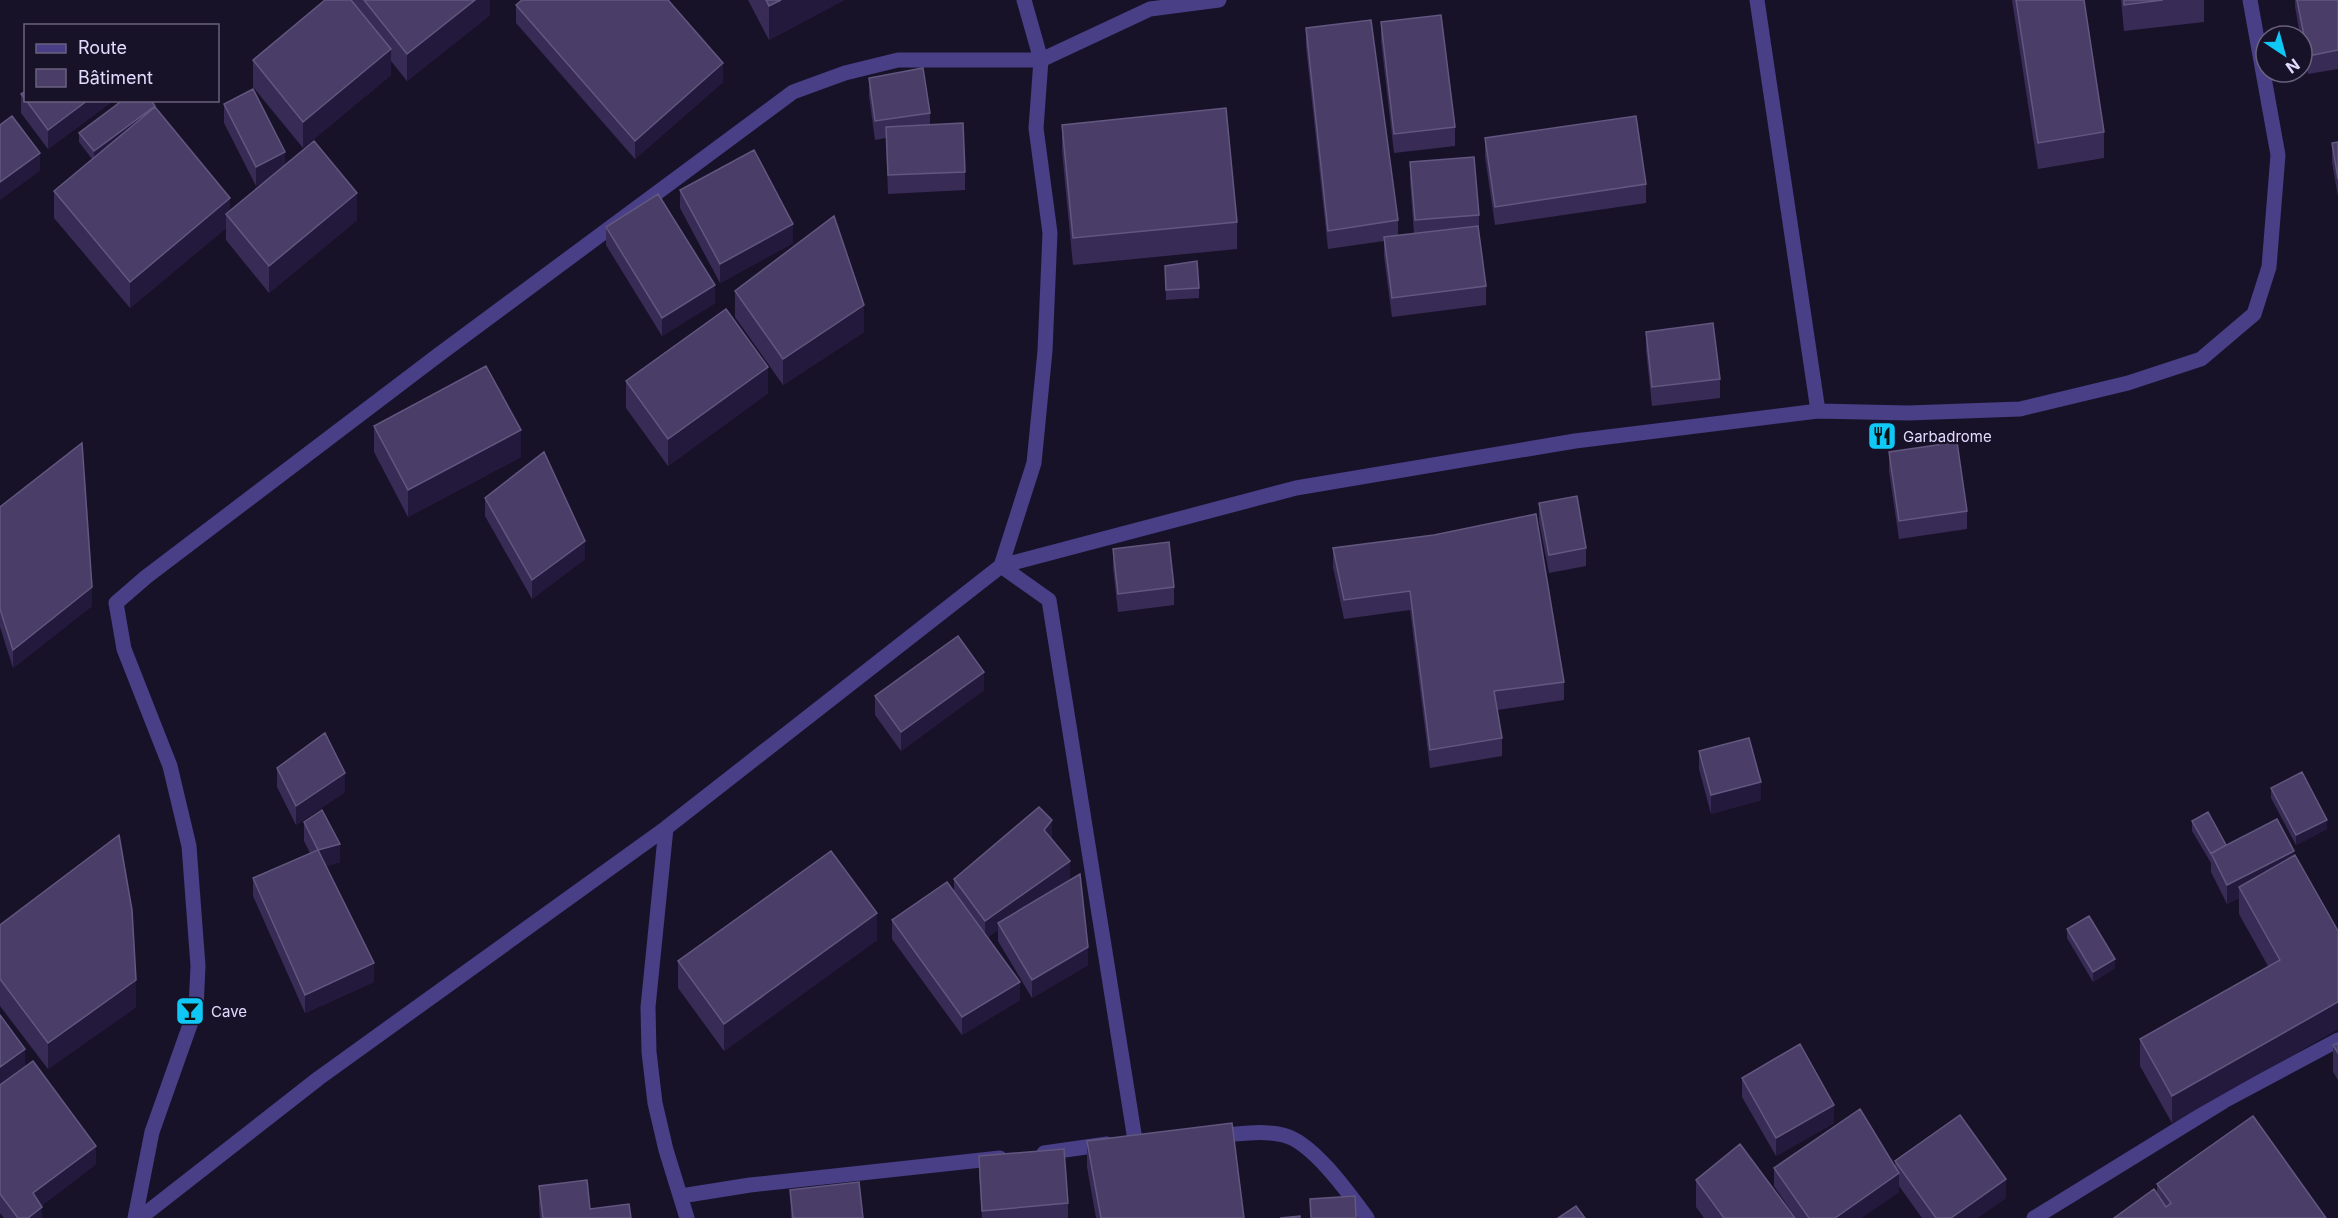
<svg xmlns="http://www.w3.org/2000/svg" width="2338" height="1218" font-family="Inter,sans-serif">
	<rect width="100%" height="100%" fill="#181229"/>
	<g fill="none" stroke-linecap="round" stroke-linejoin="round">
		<!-- minor -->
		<path stroke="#483f86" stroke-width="15" d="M1757 0 1818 411
			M1001 566 1049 600 1135 1140
			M1001 566 1034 463 1045 351 1050 233 1036 128 1041 60 1024 0
			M666 828 648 1007 649 1052 655 1103 666 1150 687 1218
			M1214 1136C1236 1134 1262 1130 1283 1135 1312 1141 1350 1195 1367 1218
			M1044 1153 1107 1144
			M681 1196 750 1185 1000 1158
			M135 1218 152 1132 196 1008 198 966 189 846 170 766 124 649 116 603 146 577 437 356 793 92 845 73 898 60H1041L1150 9 1219 0
			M140 1218 319 1078 666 828 1001 566 1296 488 1575 441 1818 411 1908 413 2020 409 2128 383 2201 359 2254 314 2269 267 2278 155 2250 0
			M2034 1218 2224 1101 2338 1040"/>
	</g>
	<!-- wall -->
	<path fill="#382b56" d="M325 0H490V15L407 81 391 61V75L303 148 253 87V60Z
		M748 0H844L769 40Z
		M2012 0H2084L2104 132V158L2038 169Z
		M2121 0H2204V22L2124 31Z
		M2295 0H2338V69L2308 74 2302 44V36H2300L2295 6Z
		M516 5 723 82 635 159 516 23Z
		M1381 22 1455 127V146L1394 153 1381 41Z
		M1306 28 1398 220V235L1414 234 1410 181V162L1479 215V232L1486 286V305L1392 317 1384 256V241L1328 249 1306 47Z
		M869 78 930 113V125L965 172V190L888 194 886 138 875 140 869 96Z
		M21 94 114 100 48 149 21 113Z
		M224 104 285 165 357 220 269 293 226 240V228L130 308 54 218V191L92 159 79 142V133L155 107 230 210 265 181 256 186 224 123Z
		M1062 125 1237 222V249L1073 265 1062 151Z
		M1485 138 1646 184V203L1495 225 1485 157Z
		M2338 142V197L2332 162V143Z
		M680 190 793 243 720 283 680 208Z
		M606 227 715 303 662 336 606 245Z
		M1165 266 1199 288V298L1166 300Z
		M735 291 864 332 783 385 735 317Z
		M1646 332 1720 379V398L1652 406 1646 350Z
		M626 381 768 393 668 466 626 408Z
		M374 426 521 457 408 517 374 452Z
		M1889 452 1967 511V529L1899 539 1889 471Z
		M485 498 585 559 532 599 485 516Z
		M1539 503 1586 548V566L1549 573 1539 521Z
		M0 507 92 606 13 668 0 627Z
		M1434 535 1564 682V700L1497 710 1502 738V756L1430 768 1410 610 1344 619 1333 567V548Z
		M1113 549 1174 587V605L1118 612 1113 568Z
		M984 690 901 751 875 715V696Z
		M1699 751 1761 800 1711 814 1699 769Z
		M277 768 345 792 296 825 277 787Z
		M2271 788 2327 829 2296 845 2271 798Z
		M2192 821 2226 845 2294 856 2338 931V1029L2172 1123 2140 1066V1039L2268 966 2239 914V898L2227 904 2211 872V863L2192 831Z
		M304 822 340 862 326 866 374 982 305 1013 253 896V878L310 853 304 841Z
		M1052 839 1070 879 1064 883 1088 965 1032 998 998 941V930L988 937 1020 1000 962 1035 892 939V920L954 891V879Z
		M0 925 136 1007 48 1069 0 1006Z
		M2067 929 2115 968 2093 982 2067 938Z
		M877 940 724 1051 678 988V961Z
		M0 1015 25 1066 96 1164 41 1206 42 1218H4L0 1213Z
		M2338 1043V1080L2333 1072V1045Z
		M1742 1078 1834 1123 1776 1156 1742 1097Z
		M1087 1141 1244 1218H1096L1087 1167Z
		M979 1156 1068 1203V1218H982L979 1175Z
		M1895 1161 2006 1198 1977 1218H1922L1899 1186V1192L1861 1218H1796L1774 1186V1168L1895 1166Z
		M1696 1180 1795 1218H1704L1696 1207Z
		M2157 1184 2326 1218H2114L2157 1195Z
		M539 1186 590 1209 631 1218H540L539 1205Z
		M790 1190 863 1218H791Z"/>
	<!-- shaded-wall -->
	<path fill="#23193c" d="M475 0H490V15L407 81V54Z
		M781 0H844L769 40V6Z
		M391 49V75L303 148V122Z
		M723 63V82L635 159V141Z
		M88 100H114L48 149V130Z
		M155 106V115L94 161V151Z
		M285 152V171L256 186V167Z
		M40 153V171L0 200V182Z
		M357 193V220L269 293V266Z
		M230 198V219L226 214V228L130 308V282Z
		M793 224V243L720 283V264Z
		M715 285V303L662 336V318Z
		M864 305V332L783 385V359Z
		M768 367V393L668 466V439Z
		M521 430V457L408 517V490Z
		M585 541V559L532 599V580Z
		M92 587V606L13 668V650Z
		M984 672V690L901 751V732Z
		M345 773V792L296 825V806Z
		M1761 782V800L1711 814V795Z
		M1052 820V839L1044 830Z
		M2327 820V829L2296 845V835Z
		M340 844V862L318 869V850Z
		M2294 851V870L2239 887V898L2227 904V885Z
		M1070 861V879L1001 928 998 923V930L985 939V921Z
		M877 913V940L724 1051V1024Z
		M1088 947V965L1032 998V980Z
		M2115 959V968L2093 982V972Z
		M374 963V982L305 1013V995Z
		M136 980V1007L48 1069V1043Z
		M1020 982V1000L962 1035V1017Z
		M2338 1002V1029L2172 1123V1096Z
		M25 1049V1068L0 1086V1067Z
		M1834 1105V1123L1776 1156V1138Z
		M96 1146V1164L33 1212V1193Z
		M1899 1173V1192L1861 1218H1835Z
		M2006 1179V1198L1977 1218H1951Z
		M42 1207V1218H28Z"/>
	<!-- building -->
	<path fill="#4a3e68" stroke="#62577f" stroke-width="1.5" d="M325 0H351L391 49 303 122 253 60Z
		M364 0H475L407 54Z
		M522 0H668L723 63 635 141 516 5Z
		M766 0H781L769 6Z
		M2016 0H2084L2104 132 2038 143Z
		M2124 0H2163L2124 5Z
		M2297 0H2338V50L2308 56Z
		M1441 15 1455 127 1394 134 1381 22Z
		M1371 20 1398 220 1328 231 1306 28Z
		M923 68 930 113 875 121 869 78Z
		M253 89 285 152 256 167 224 104Z
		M26 91V100L21 94Z
		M26 100H88L48 130Z
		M123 100H151L155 106 94 151 79 133Z
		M155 107 230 198 130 282 54 191Z
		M1226 108 1237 222 1073 238 1062 125Z
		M12 116 40 153 0 182V125Z
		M1636 116 1646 184 1495 207 1485 138Z
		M963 123 965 172 888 175 886 127Z
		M314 141 357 193 269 266 226 214Z
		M2338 142V179L2332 143Z
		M754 150 793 224 720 264 680 190Z
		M1474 157 1479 215 1415 220 1410 162Z
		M658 194 715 285 662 318 606 227Z
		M834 216 864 305 783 359 735 291Z
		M1478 226 1486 286 1392 298 1384 237Z
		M1197 261 1199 288 1166 290 1165 266Z
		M726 309 768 367 668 439 626 381Z
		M1713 323 1720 379 1652 387 1646 332Z
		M486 366 521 430 408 490 374 426Z
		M1957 442 1967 511 1899 521 1889 452Z
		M82 443 92 587 13 650 0 609V507Z
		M544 452 585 541 532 580 485 498Z
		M1577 496 1586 548 1549 555 1539 503Z
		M1536 514 1564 682 1494 691 1502 738 1430 750 1410 591 1344 600 1333 548 1434 535Z
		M1169 542 1174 587 1118 594 1113 549Z
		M958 636 984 672 901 732 875 696Z
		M325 733 345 773 296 806 277 768Z
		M1749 738 1761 782 1711 795 1699 751Z
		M2302 772 2327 820 2296 835 2271 788Z
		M1039 807 1052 820 1044 830 1070 861 985 921 954 879Z
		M322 810 340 844 318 850 374 963 305 995 253 878 318 850 304 822Z
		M2208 812 2226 845 2211 854 2192 821Z
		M2277 819 2294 851 2227 885 2211 853Z
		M119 835 132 910 136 980 48 1043 0 979V925Z
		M831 851 877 913 724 1024 678 961Z
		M2295 855 2338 931V1002L2172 1096 2140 1039 2280 960 2239 887Z
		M1080 874 1088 947 1032 980 998 923Z
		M947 882 1020 982 962 1017 892 920Z
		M2089 916 2115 959 2093 972 2067 929Z
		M0 1015 25 1049 0 1067Z
		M2338 1043V1053L2333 1045Z
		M1800 1044 1834 1105 1776 1138 1742 1078Z
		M33 1061 96 1146 33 1193 42 1207 28 1218H18L0 1194V1085Z
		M1860 1109 1899 1173 1835 1218H1809L1774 1168Z
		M1960 1115 2006 1179 1951 1218H1936L1895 1161Z
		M2253 1116 2326 1218H2114L2154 1189 2166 1207 2171 1203 2157 1184Z
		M1232 1123 1244 1218H1101L1087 1141Z
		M1740 1144 1795 1218H1724L1696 1180Z
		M1064 1149 1068 1203 982 1211 979 1156Z
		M587 1180 590 1209 629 1204 631 1218H543L539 1186Z
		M859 1182 863 1218H793L790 1190Z
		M1355 1196 1356 1218H1311L1310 1199Z
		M1576 1206 1585 1218H1558Z
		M1300 1216V1218H1280Z"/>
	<!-- icons -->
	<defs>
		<g id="restaurant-square" transform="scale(1.5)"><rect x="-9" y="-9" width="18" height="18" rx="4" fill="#10c8f5" stroke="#181229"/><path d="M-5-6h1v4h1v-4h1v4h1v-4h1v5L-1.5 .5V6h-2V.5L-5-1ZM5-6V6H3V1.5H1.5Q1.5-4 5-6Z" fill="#111"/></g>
		<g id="bar-square" transform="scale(1.5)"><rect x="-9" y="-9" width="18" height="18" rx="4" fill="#10c8f5" stroke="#181229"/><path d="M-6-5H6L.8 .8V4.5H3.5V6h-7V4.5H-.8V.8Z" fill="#111"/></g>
	</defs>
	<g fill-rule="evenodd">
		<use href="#restaurant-square" x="1882" y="436"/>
		<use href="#bar-square" x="190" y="1011"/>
	</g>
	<g text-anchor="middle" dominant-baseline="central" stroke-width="4.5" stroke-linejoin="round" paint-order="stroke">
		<!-- poi labels -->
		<g font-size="15" fill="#e3dbfe" stroke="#181229" text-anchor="start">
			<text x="1903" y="436">Garbadrome</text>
			<text x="211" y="1011">Cave</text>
		</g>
	</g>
	<!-- legend -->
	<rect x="24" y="24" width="195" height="78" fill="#181229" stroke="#69627e" stroke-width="1.5"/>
	<rect x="36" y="44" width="30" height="9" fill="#483f86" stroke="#69627e" stroke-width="1.5"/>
	<text x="78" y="54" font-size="18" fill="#e3dbfe">Route</text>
	<rect x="36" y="69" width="30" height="18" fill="#4a3e68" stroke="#69627e" stroke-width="1.5"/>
	<text x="78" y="84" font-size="18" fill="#e3dbfe">Bâtiment</text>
	<!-- north arrow -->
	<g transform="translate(2284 54) rotate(144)"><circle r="28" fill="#181229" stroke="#69627e" stroke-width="1.5"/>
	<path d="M0-4.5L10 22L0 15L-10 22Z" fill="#10c8f5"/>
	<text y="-9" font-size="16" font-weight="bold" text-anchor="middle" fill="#e3dbfe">N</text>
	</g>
</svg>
